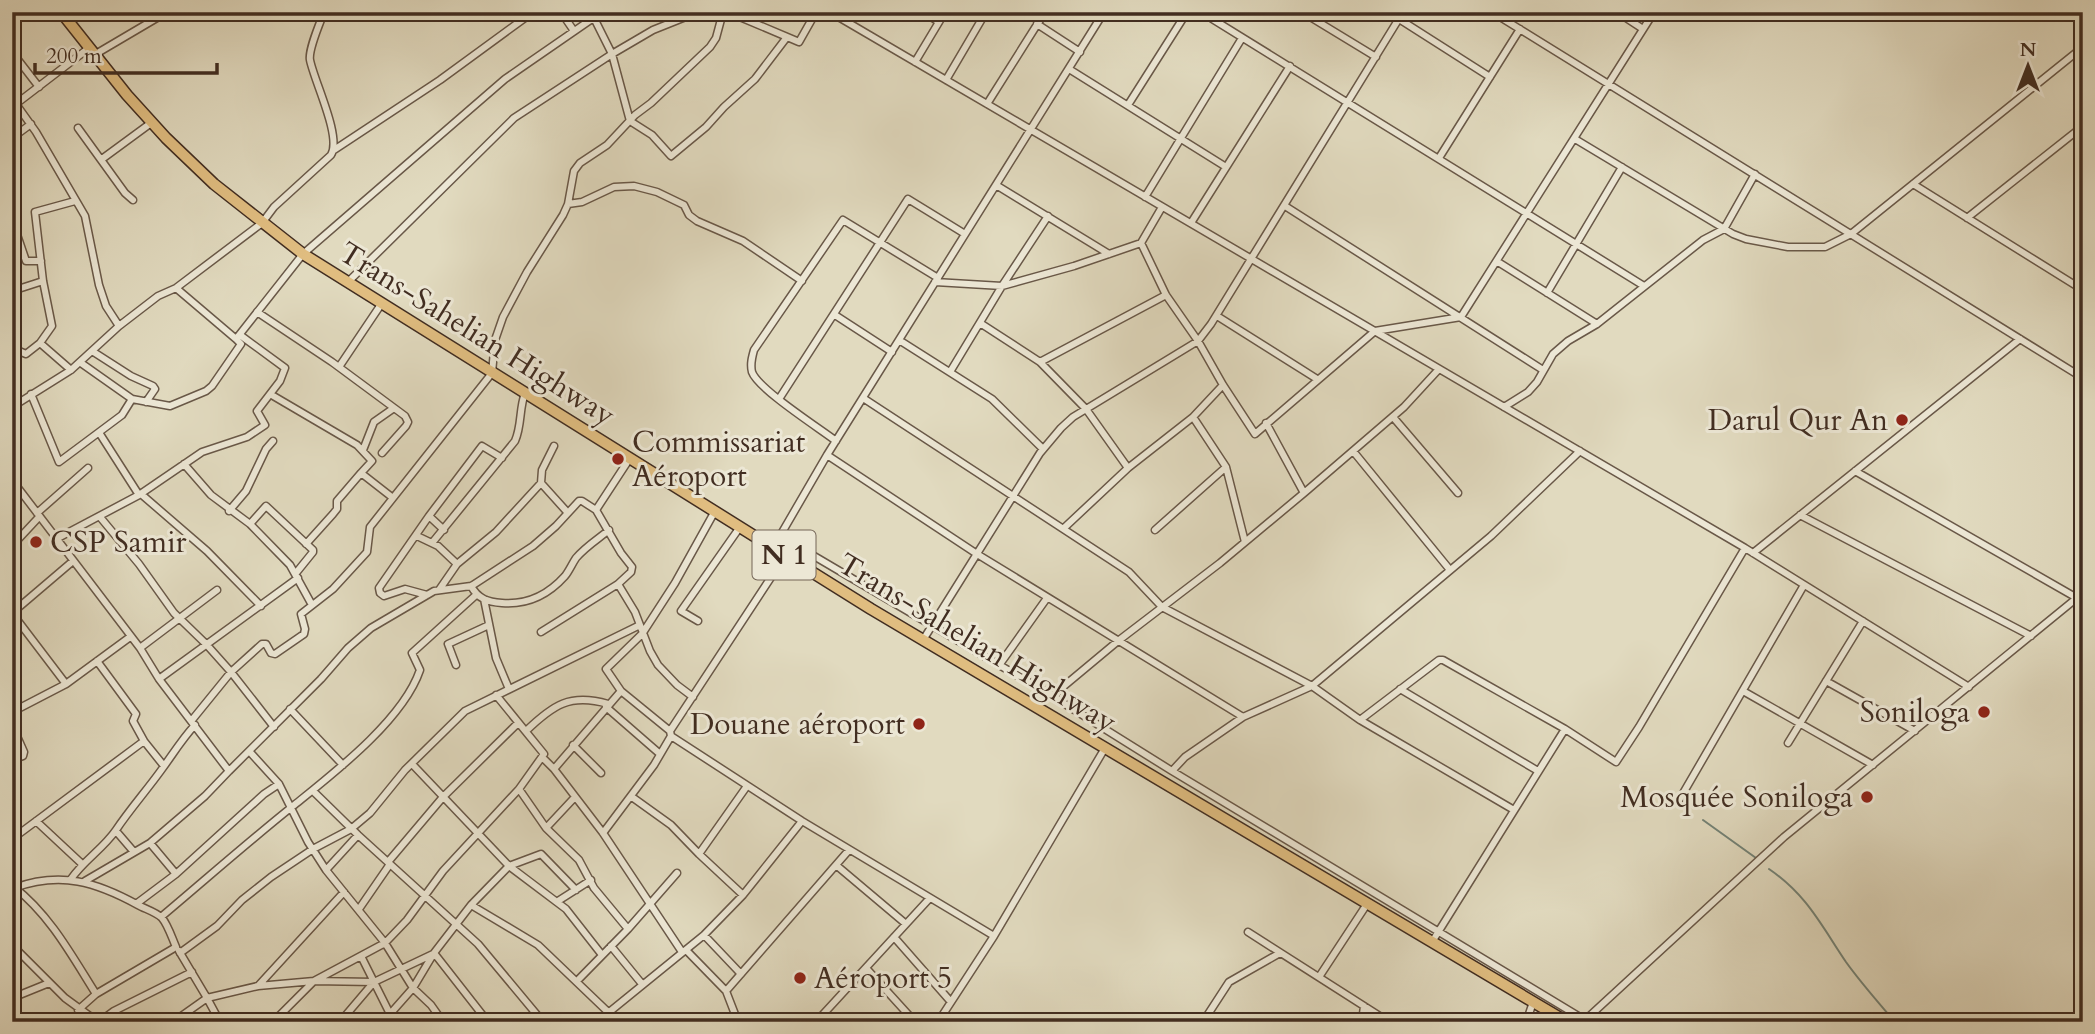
<svg xmlns="http://www.w3.org/2000/svg" width="2095" height="1034" font-family="Cardo,serif">
	<rect width="100%" height="100%" fill="#e1dabf"/>
	<filter id="stains"><feTurbulence type="fractalNoise" baseFrequency=".00286" numOctaves="4"/><feColorMatrix values="0 0 0 0 .2 0 0 0 0 .09 0 0 0 0 .02 0 0 0 .5 -.17"/></filter>
	<radialGradient id="worn" r=".72"><stop offset=".6" stop-color="#630" stop-opacity="0"/><stop offset="1" stop-color="#630" stop-opacity=".3"/></radialGradient>
	<g fill="none" stroke-linecap="round" stroke-linejoin="round">
		<!-- stream -->
		<path stroke="#738276" stroke-width="2" d="M1703 820 1756 858
			M1769 869C1807 895 1821 925 1846 962 1861 983 1878 1002 1895 1022"/>
		<!-- minor casing -->
		<g stroke="#695848" stroke-width="9">
			<path id="minor" d="M561 12 574 31
				M591 12 612 54 630 121 652 135 671 156 706 127 724 107 755 79 787 37
				M728 12 799 42 816 12
				M830 12 1745 548 1969 687
				M923 12 939 22
				M1201 12 1644 286
				M1302 12 1376 57
				M1388 12 1490 77
				M1492 12 2083 378
				M1617 12 1643 29
				M1037 24 1080 52
				M12 52 39 87
				M94 55 167 12
				M915 62 945 12
				M1069 69 1226 167
				M946 80 986 12
				M16 104 36 132 85 216 99 285 106 306 119 326
				M987 104 1045 12
				M1128 105 1187 12
				M12 107 89 48
				M78 128 125 193 133 200
				M12 138 31 124
				M1575 139 1733 234 1746 239 1788 247H1825L1851 234 2083 47
				M334 150 440 80 533 12
				M1439 158 1520 29
				M102 159 151 123
				M1913 184 2083 290
				M996 185 1109 254
				M1145 197 1242 38
				M568 204 582 202 614 187 634 186 657 192 684 205 689 215 697 221 743 241 802 281
				M1285 206 1543 370
				M1967 218 2083 126
				M12 220 26 261H41
				M1191 223 1290 66
				M1141 243 1166 295 1198 341 1223 385 1255 434 1375 331 1461 317 1654 12
				M1498 262 1597 324
				M348 282 514 118 612 54 653 30 698 12
				M935 282 1002 286 1074 266 1141 243 1162 207
				M176 288 236 339
				M12 291 43 281
				M1547 293 1622 167
				M257 312 332 362 405 416 408 422 406 426 382 453
				M835 315 892 352
				M1217 316 1317 379
				M980 323 1040 362 1086 409 1128 468
				M899 340 992 399 1043 449
				M40 343 52 326 43 281 35 212 75 201
				M12 348 26 354 40 343 71 370
				M92 351 131 376 153 386 155 389 146 402
				M1040 362 1166 295
				M81 363 132 399 170 406 206 391 212 386 241 344 236 339 303 254 505 79 602 12
				M339 367 382 303
				M1439 369 1404 407 1304 493 1220 563 1118 641 1052 696 1172 771 1185 757 1243 717 1312 686 1491 536 1580 451
				M950 372 1002 286 1048 216
				M31 394 59 462 122 415 132 399
				M270 394 357 445 372 461 361 473 393 498
				M863 398 1129 572 1162 607 1312 686 1360 720 1514 810
				M779 399 908 199 965 234
				M12 407 71 370 119 326 158 296 176 288 262 223 274 207 331 155C342 137 314 81 310 60 308 50 320 23 324 12
				M1504 407 1528 392 1537 382 1553 354 1568 341 1597 324 1703 240 1724 229 1755 174
				M1193 417 1226 467 1245 542
				M1393 417 1458 493
				M1266 423 1304 493
				M100 434 139 495
				M836 441C819 428 758 389 752 372 750 364 752 357 754 350L843 220 938 278
				M363 450 374 422 394 408
				M1353 451 1450 570
				M827 455 977 554 1243 717
				M184 464 211 495 250 524 290 565 312 605
				M1855 471 2077 598
				M12 480 140 648 159 679 229 771 205 796 150 843 85 881
				M541 483 542 470 554 446
				M141 494 207 551 261 606
				M596 510 582 501H579L556 526 533 546 473 585 471 586C478 599 488 602 502 603 527 605 548 595 565 576 569 571 572 564 576 558 585 547 598 539 609 530
				M229 511 246 491 266 449 273 441
				M37 513 88 468
				M1800 515 2031 636
				M429 516 444 530
				M100 517 139 564 174 613 206 644 231 672 274 727
				M250 524 266 506 313 550V552L296 573
				M1064 528 1128 468 1193 417 1223 385
				M1155 530 1226 467
				M417 536 438 546 457 564 439 590
				M780 536 1052 696
				M56 539 139 495 202 452 247 437 265 425 257 411 280 381 285 368 240 335
				M432 543 515 441C522 425 519 409 525 393
				M306 544 333 514 337 509V501L361 473
				M12 546 39 517
				M773 548 827 455 1104 12
				M1753 553 2020 339
				M457 564 496 532 541 483 568 513
				M618 584 631 572 632 567 621 553 596 510 630 458
				M427 595 405 589 384 596 380 593 379 588 429 516 482 446 502 458
				M484 599 496 658 509 689
				M12 613 66 684 130 637
				M12 613 73 561
				M698 621 681 611 740 527
				M541 632 618 584 635 612 650 651 658 665 677 685 693 697
				M923 640 1040 453 1061 428 1073 417 1198 341 1211 324 1403 12
				M140 648 217 590
				M97 661 136 714 133 721 144 741
				M1000 664 1047 598
				M456 665 448 644 489 625
				M159 679 298 578
				M1826 681 1915 731
				M1400 689 1538 771
				M621 691 606 669 642 634 675 583 715 511
				M1743 691 1873 765
				M606 707 660 754
				M290 709 343 765
				M12 712 66 684
				M192 720 231 672 262 644H266L271 653 275 654 304 634 305 629 301 614 333 589 367 552 370 527 492 373 495 340 503 317 527 272 563 215 568 204 574 171 580 163 607 145 635 115 651 103 710 47 716 38 723 12
				M1360 720 1439 660H1443L1565 729 1616 762 1639 727 1745 548
				M12 725 24 752 23 756 12 760
				M526 731C553 705 570 693 608 704
				M671 736 802 821 994 936 1105 748
				M1788 743 1863 621
				M573 745 601 773
				M249 751 279 784
				M542 757 554 769 621 691 670 731
				M412 764 509 866 566 909 602 955
				M554 769 603 833 682 952
				M229 771 321 679 348 648 371 628 434 591 471 586
				M1172 771 1585 1020
				M519 789 546 828 579 860 594 888 628 929
				M313 791 358 835 478 944 543 1022
				M632 797 671 825 699 854
				M1678 802 1804 585
				M36 821 81 863
				M546 828 575 797
				M116 831 134 852
				M603 833 654 765 671 736 670 731 785 556
				M12 839 144 741 164 766
				M150 843 176 874 264 794 279 784 308 842 326 870 385 943 413 988 431 1005 443 1022
				M388 862 443 797 518 723
				M836 865 906 924
				M326 870 358 835
				M71 879C84 860 103 849 116 830 130 809 147 790 162 769 173 754 182 739 195 725
				M14 887C50 915 72 956 96 994
				M14 888C61 871 96 882 138 905 145 909 156 912 162 918 168 925 172 938 176 947L96 994 78 1010
				M743 895 699 854 747 786
				M558 901 591 880
				M136 904 176 874
				M471 905 538 945 608 1012
				M359 909 390 864
				M161 917C205 880 248 842 293 806 334 773 403 720 420 670L412 653 476 595
				M1248 932 1389 1022
				M704 935 741 974
				M894 937 951 1002
				M1432 942 1565 729
				M12 945 65 998 98 1022
				M611 946 642 984
				M686 950 726 991 849 850
				M180 953 217 926 242 900 271 877 313 849 351 829 370 813 405 770 465 711 640 625
				M434 953 488 1022
				M361 956 389 1012 399 1022
				M866 968 915 1022
				M1319 977 1367 904
				M577 981 628 929 677 873
				M258 986 344 892
				M726 991 738 1022
				M12 998 49 983
				M1533 1002 1529 1014 1537 1022
				M99 1022 114 1011 192 972
				M173 1022 207 998 179 951
				M220 1022 207 998 258 986 314 981 385 943 407 920 443 871 519 789 544 754 496 695
				M273 1022 314 981 374 982 433 954
				M340 1022 374 982
				M383 1022 413 988 434 953 471 905 509 866 541 854 576 890
				M597 1022 704 935 743 895 802 821
				M816 1022 929 899
				M938 1022 994 936
				M1203 1022 1229 982 1280 953
				M1362 1022 1364 1006
				M1583 1022 1784 837 2083 593"/>
		</g>
		<!-- trunk casing -->
		<g stroke="#412d21" stroke-width="13">
			<path id="trunk" d="M61 12 127 95 166 138 214 184 303 254 871 609 1567 1022"/>
		</g>
		<!-- minor -->
		<use href="#minor" stroke="#ece7d5" stroke-width="6"/>
		<!-- trunk -->
		<use href="#trunk" stroke="#e0bd80" stroke-width="10"/>
	</g>
	<!-- markers -->
	<g fill="#8f2418" stroke="#ece7d5" stroke-width="2.5">
		<circle cx="1902" cy="420" r="7"/>
		<circle cx="618" cy="459" r="7"/>
		<circle cx="36" cy="542" r="7"/>
		<circle cx="1984" cy="712" r="7"/>
		<circle cx="919" cy="724" r="7"/>
		<circle cx="1867" cy="797" r="7"/>
		<circle cx="800" cy="978" r="7"/>
	</g>
	<g text-anchor="middle" dominant-baseline="central" stroke-width="6" stroke-linejoin="round" paint-order="stroke">
		<!-- shield labels -->
		<rect fill="#ece7d5" stroke="#746557" stroke-width="2" x="752.5" y="530.5" width="63" height="49" rx="5"/>
		<g font-size="28" font-weight="bold" fill="#412d21">
			<text x="784" y="555">N 1</text>
		</g>
		<!-- street labels -->
		<g font-size="30" fill="#412d21" stroke="#ece7d5">
			<text transform="translate(477 334) rotate(32)">Trans-Sahelian Highway</text>
			<text transform="translate(977 643) rotate(31)">Trans-Sahelian Highway</text>
		</g>
		<!-- poi labels -->
		<g font-size="30" fill="#412d21" stroke="#ece7d5" text-anchor="end">
			<text x="1888" y="420">Darul Qur An</text>
			<text x="632" y="442" text-anchor="start">Commissariat<tspan x="632" dy="34">Aéroport</tspan></text>
			<text x="50" y="542" text-anchor="start">CSP Samir</text>
			<text x="1970" y="712">Soniloga</text>
			<text x="905" y="724">Douane aéroport</text>
			<text x="1853" y="797">Mosquée Soniloga</text>
			<text x="814" y="978" text-anchor="start">Aéroport 5</text>
		</g>
	</g>
	<!-- margin -->
	<rect width="2095" height="1034" fill="none" stroke="#e1dabf" stroke-width="42"/>
	<rect x="14" y="14" width="2067" height="1006" fill="none" stroke="#412d21" stroke-width="3.5"/>
	<rect x="21" y="21" width="2053" height="992" fill="none" stroke="#412d21" stroke-width="2"/>
	<!-- north arrow -->
	<g transform="translate(2028 66)" stroke="#ece7d5" stroke-width="5" paint-order="stroke">
	<path d="M0-5L12 26L0 18L-12 26Z" fill="#412d21"/>
	<text y="-10" font-size="19" font-weight="bold" text-anchor="middle" fill="#412d21">N</text>
	</g>
	<!-- scale -->
	<path d="M35 63v10h182v-10" fill="none" stroke="#412d21" stroke-width="3.5"/>
	<text x="46" y="63" font-size="21" fill="#412d21" stroke="#ece7d5" stroke-width="5" paint-order="stroke">200 m</text>
	<rect width="100%" height="100%" filter="url(#stains)"/>
	<rect width="100%" height="100%" fill="url(#worn)"/>
</svg>
